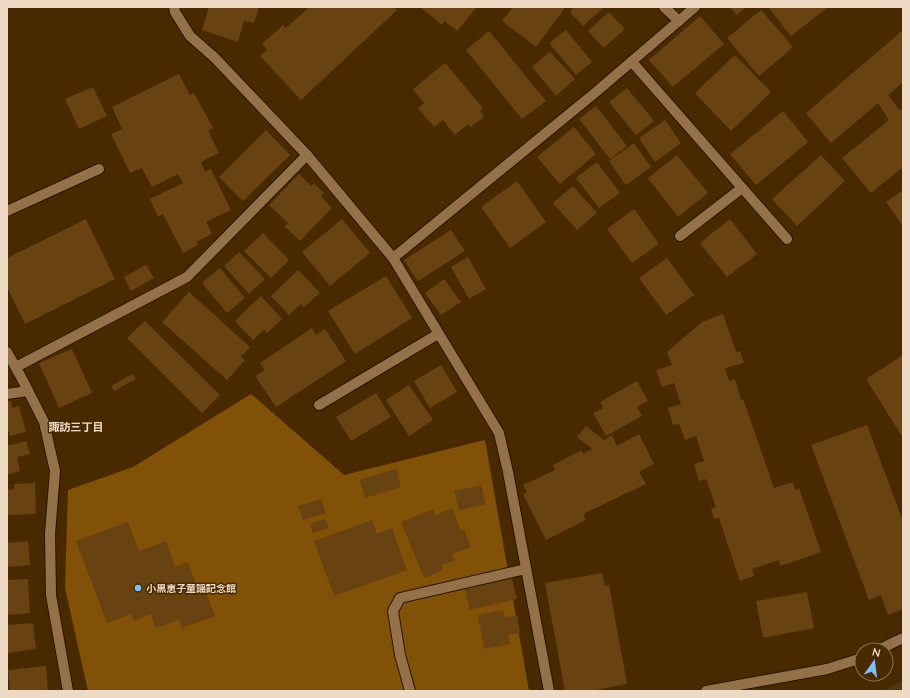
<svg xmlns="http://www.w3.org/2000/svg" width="910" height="698" font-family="Quicksand,'Noto Sans JP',sans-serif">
	<rect width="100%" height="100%" fill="#492a00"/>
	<!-- built -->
	<path fill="#533612" d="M903 680V691H883Z"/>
	<!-- forest -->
	<path fill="#825108" d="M251 394 344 475 485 440 529 691H88L65 588 68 490 133 467Z"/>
	<!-- building -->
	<path fill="#684210" d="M209 7H259L254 23 244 21 238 42 202 30Z
		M309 7H394L397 10 301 100 260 56 267 50 262 44 283 25 286 28Z
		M420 7H475L476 8 457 31 444 21 442 25Z
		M513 7H562L564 9 536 47 502 21Z
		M574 7H604L583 26 570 12Z
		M730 7H746L737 15Z
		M768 7H828L791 36Z
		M761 10 793 47 759 76 727 38Z
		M609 12 625 29 604 48 588 31Z
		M700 16 724 44 673 87 649 60Z
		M566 30 592 62 576 75 549 43Z
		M903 30V82L888 95 900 111 903 108V167L871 193 842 158 889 120 878 103 831 143 806 113Z
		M489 31 546 101 522 119 466 50Z
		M550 52 575 79 556 96 532 67Z
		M735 55 771 92 731 131 695 93Z
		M445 63 483 108 480 111 484 117 471 127 468 124 455 135 443 120 434 127 418 108 424 103 413 89Z
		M179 74 190 95 194 93 213 128 208 131 219 153 201 162 205 172 211 169 231 210 206 222 212 234 196 242 198 245 183 253 163 214 158 217 150 199 183 183 178 174 152 187 142 168 130 173 111 134 122 129 112 107Z
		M93 87 107 116 79 129 65 99Z
		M627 88 654 121 636 135 609 102Z
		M596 106 627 146 610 159 579 119Z
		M783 111 808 142 756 185 730 154Z
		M665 120 681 143 655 162 639 138Z
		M574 127 596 154 560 184 537 157Z
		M266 130 290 155 243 201 219 177Z
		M634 143 651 167 626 185 609 161Z
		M677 155 708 193 678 217 648 178Z
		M821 155 845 181 797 226 772 199Z
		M597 162 620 193 599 208 576 178Z
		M299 174 311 186 314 183 324 193 321 196 332 208 300 241 284 226 288 223 269 205Z
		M517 181 546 222 510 248 481 207Z
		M573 186 597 213 577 230 553 203Z
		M903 190V226L886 202Z
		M634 209 659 244 632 263 607 229Z
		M86 219 115 279 25 324 7 287V258Z
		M342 219 370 253 330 286 302 252Z
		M730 219 757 254 727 277 700 243Z
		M451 230 465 251 418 281 404 260Z
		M263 233 289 260 271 278 244 251Z
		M239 252 265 279 249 294 224 266Z
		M468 257 486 289 469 299 451 267Z
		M667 258 694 295 666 315 639 278Z
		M146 265 154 278 131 291 124 277Z
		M220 268 245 298 227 313 202 283Z
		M298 270 320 293 304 307 301 304 289 315 271 296Z
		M386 276 412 318 355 354 328 311Z
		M444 279 461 302 441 315 425 293Z
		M189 292 250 347 241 357 245 360 227 380 162 322Z
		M261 296 282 319 267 333 264 330 253 340 235 321Z
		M723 314 736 352 740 351 744 363 725 368 729 381 735 379 741 400 743 399 774 488 793 482 795 490 799 488 821 552 780 566 779 560 752 569 754 576 740 581 719 518 714 519 711 509 716 507 706 479 699 481 694 464 704 461 696 436 685 440 679 424 673 425 668 408 681 404 674 383 662 387 656 370 672 365 667 352 702 322Z
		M145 321 220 395 202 413 127 338Z
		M312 328 316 335 325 329 346 361 276 407 255 376 265 370 260 363Z
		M72 349 92 393 59 408 39 363Z
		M903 355V438L866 379Z
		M441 365 457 392 430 408 414 381Z
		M132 374 136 379 114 391 111 386Z
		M637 381 648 401 637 407 642 416 606 436 593 413 603 408 600 402Z
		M409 385 433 420 409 436 386 400Z
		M376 393 391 417 351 441 336 417Z
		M11 401 12 408 19 406 26 432 10 436 9 431H7V402Z
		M867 425 903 521V609L888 615 881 595 869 600 811 445Z
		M586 426 604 440 612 435 617 446 639 434 654 464 639 472 646 484 583 514 586 520 546 540 523 494 527 492 523 485 555 470 553 465 582 450 583 454 592 449 577 437Z
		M26 441 30 454 17 457 20 471 7 475V446Z
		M396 469 401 487 365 498 360 480Z
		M35 483 36 514 7 515V490L14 489V484Z
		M481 485 486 504 459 510 454 491Z
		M321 499 326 513 303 520 298 506Z
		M452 508 461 531 464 529 471 547 452 554 455 560 442 565 443 570 424 578 401 522 433 509 436 515Z
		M325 519 329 528 313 533 310 524Z
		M372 520 377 534 392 528 407 570 334 596 314 541Z
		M128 522 139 551 166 541 175 567 188 562 196 584 202 582 215 616 182 628 179 620 156 628 151 614 134 621 131 614 107 623 76 541Z
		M28 541 30 565 7 567V543Z
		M602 573 605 586 609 585 627 684 590 691H565L545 583Z
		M511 575 517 599 470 610 464 587Z
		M28 579 30 613 7 615V580Z
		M807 592 814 628 763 638 756 601Z
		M503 610 505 618 517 615 520 633 508 635 510 644 484 649 478 615Z
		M33 623 36 649 7 653V625Z
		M46 666 48 691H10L8 670Z"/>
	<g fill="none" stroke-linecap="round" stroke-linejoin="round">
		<!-- service casing -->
		<g stroke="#271602" stroke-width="12">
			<path id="service" d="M664 7 679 21
				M7 211 99 169
				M680 236 742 188
				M16 367 187 277 307 155
				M7 394 28 391
				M319 405 438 334"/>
		</g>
		<!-- minor casing -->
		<g stroke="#271602" stroke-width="12">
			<path id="minor" d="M174 7 175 12 190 36 215 58 307 155 393 258 499 433 508 472 549 691
				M632 62 787 239
				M393 258 596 92 695 7
				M7 352 21 377 44 422 55 471 50 534 51 595 68 691
				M878 650 903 638
				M410 691 400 655 393 611 400 598 526 569
				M706 691 827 669 862 658"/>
		</g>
		<!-- service -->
		<use href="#service" stroke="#957149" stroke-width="10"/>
		<!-- minor -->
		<use href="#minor" stroke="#957149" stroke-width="10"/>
	</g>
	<!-- markers -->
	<circle fill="#7fbdf9" stroke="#492a00" stroke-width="1.5" cx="138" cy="588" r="4"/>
	<g text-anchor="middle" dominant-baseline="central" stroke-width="3" stroke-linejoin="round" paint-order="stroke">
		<!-- poi labels -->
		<g font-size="10" font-weight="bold" fill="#edd9c4" stroke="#492a00" text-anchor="start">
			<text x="146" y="588">小黒恵子童謡記念館</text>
		</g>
		<!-- neighbourhood labels -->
		<g font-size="11" font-weight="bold" fill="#edd9c4" stroke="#492a00">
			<text x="76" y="427">諏訪三丁目</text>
		</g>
	</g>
	<!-- border -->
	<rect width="910" height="698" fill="none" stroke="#edd9c4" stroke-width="16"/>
	<!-- north arrow -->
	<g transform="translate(874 662) rotate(14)"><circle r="19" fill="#492a00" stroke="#8b704e"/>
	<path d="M0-3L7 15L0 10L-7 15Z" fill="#7fbdf9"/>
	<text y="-6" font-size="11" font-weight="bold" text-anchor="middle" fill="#edd9c4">N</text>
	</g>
</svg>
